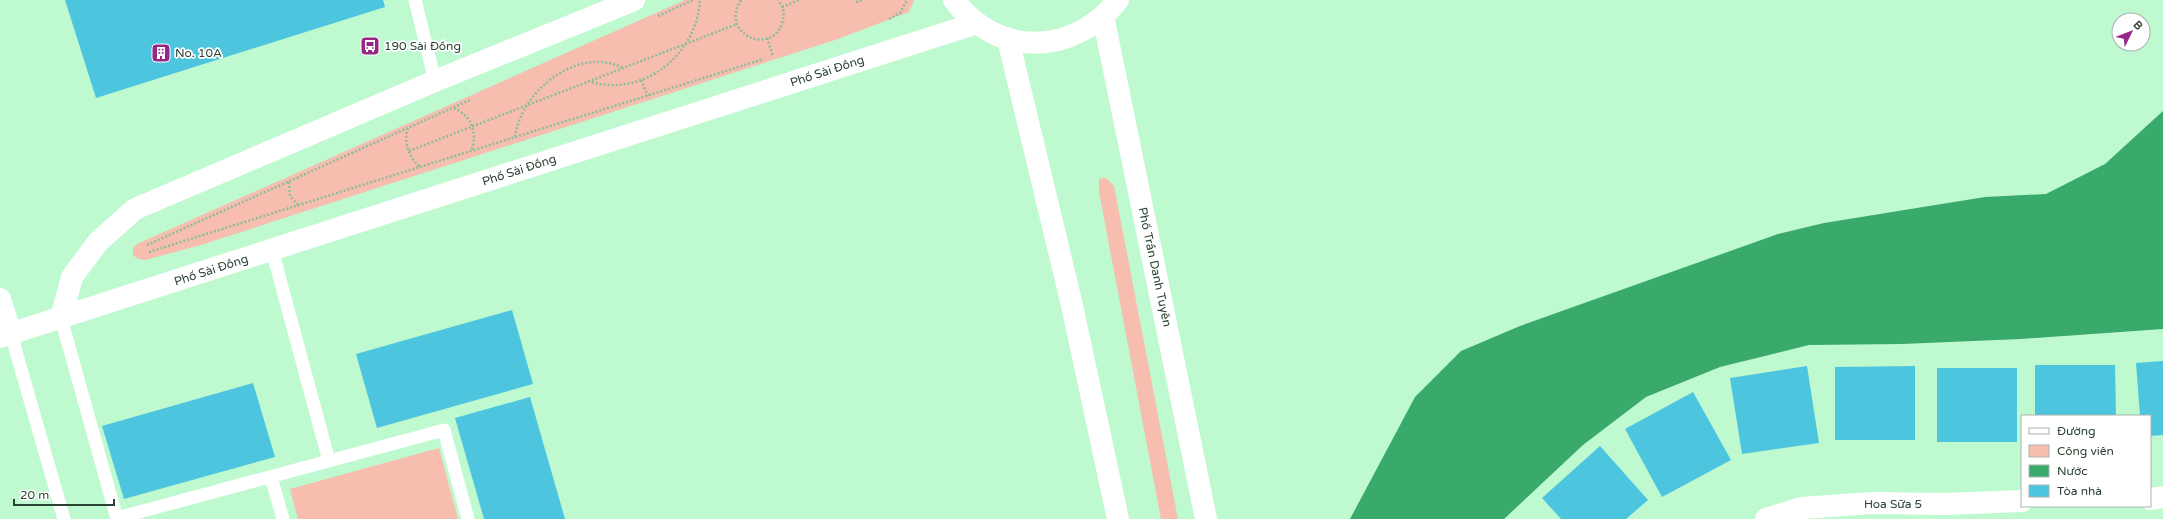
<svg xmlns="http://www.w3.org/2000/svg" width="2163" height="519" font-family="'Varela Round',sans-serif">
	<rect width="100%" height="100%" fill="#bef9d0"/>
	<!-- green -->
	<path fill="#f7bdaf" d="M685 0H914L909 12 835 40 201 245 145 260 138 259 133 255V248L137 244Z
		M1106 178 1114 186 1178 519H1161L1099 192V179Z
		M439 448 458 519H298L290 489Z"/>
	<!-- water -->
	<path fill="#39aa6a" d="M2163 111V329L2021 339 1902 344 1809 345 1720 367 1646 397 1583 445 1504 519H1350L1415 397 1461 351 1520 326 1778 234 1824 223 1985 197 2046 194 2105 164Z"/>
	<!-- building -->
	<path fill="#4dc5df" d="M65 0H383L385 7 96 98Z
		M512 310 533 384 377 428 356 354Z
		M2163 361V435L2150 436V416H2140L2136 363Z
		M2035 365H2115L2116 416H2035Z
		M1807 366 1819 443 1742 454 1730 378Z
		M1915 366V440H1835V367Z
		M1937 368H2017V442H1937Z
		M253 383 275 457 124 499 102 426Z
		M1693 392 1731 460 1662 497 1625 429Z
		M530 397 565 519H484L455 418Z
		M1600 446 1648 500 1626 519H1561L1542 498Z"/>
	<g fill="none" stroke-linecap="round" stroke-linejoin="round">
		<!-- path -->
		<path stroke="#8dbc9c" stroke-width="2.5" stroke-dasharray="2 2" stroke-linecap="butt" d="M741 0C719 35 772 56 782 23 785 15 784 7 778 0
			M856 2 863 0
			M782 7 799 0
			M658 16 693 0
			M889 19 900 13 907 0
			M767 38 773 56
			M641 80 648 96
			M588 81C642 99 697 55 700 0
			M454 108C472 116 477 132 472 150
			M408 128C403 143 409 157 420 167
			M515 137C521 91 578 45 623 68
			M409 151 737 24
			M289 182 290 196 298 205
			M147 245 470 100
			M149 252 764 59"/>
		<!-- service -->
		<path stroke="#fff" stroke-width="13" d="M415 0 435 81
			M272 250 329 461
			M61 318 117 519
			M11 334 64 519
			M271 477 283 519
			M117 518 444 430 468 519"/>
		<!-- minor -->
		<path stroke="#fff" stroke-width="22" d="M0 299 11 334
			M2150 499 2163 497
			M1766 519 1801 508 1872 503 1945 504 2022 501"/>
		<!-- tertiary -->
		<path stroke="#fff" stroke-width="22" d="M61 318 72 277 98 242 135 209 435 81 634 0
			M0 337 977 23"/>
		<!-- primary -->
		<path stroke="#fff" stroke-width="22" d="M954 0C997 58 1074 56 1118 0
			M1103 16 1206 519
			M1008 39 1071 301 1118 519"/>
	</g>
	<!-- icons -->
	<defs>
		<g id="bus-square" transform="scale(1)"><rect x="-9" y="-9" width="18" height="18" rx="4" fill="#972787" stroke="#fff"/><path d="M-5-6H5V4H4V6H2V4H-2V6H-4V4H-5ZM-3.5-4V0h7V-4ZM-3.5 1.2v1.5H-2V1.2ZM2 1.2v1.5H3.5V1.2Z" fill="#fff"/></g>
		<g id="building-square" transform="scale(1)"><rect x="-9" y="-9" width="18" height="18" rx="4" fill="#972787" stroke="#fff"/><path d="M-4-6H4V6H1V3H-1V6H-4ZM-2.5-4.3h1.7v1.8h-1.7ZM.8-4.3h1.7v1.8H.8ZM-2.5-1h1.7V.8h-1.7ZM.8-1h1.7V.8H.8Z" fill="#fff"/></g>
	</defs>
	<g fill-rule="evenodd">
		<use href="#bus-square" x="370" y="46"/>
		<use href="#building-square" x="161" y="53"/>
	</g>
	<g text-anchor="middle" dominant-baseline="central" stroke-width="3.5" stroke-linejoin="round" paint-order="stroke">
		<!-- poi labels -->
		<g font-size="12" fill="#2a4232" stroke="#fff" text-anchor="start">
			<text x="384" y="46">190 Sài Đồng</text>
			<text x="175" y="53">No. 10A</text>
		</g>
		<!-- street labels -->
		<g font-size="12" fill="#2a4232" stroke="#fff">
			<text transform="translate(827 71) rotate(-18)">Phố Sài Đồng</text>
			<text transform="translate(519 170) rotate(-18)">Phố Sài Đồng</text>
			<text transform="translate(1155 267) rotate(78)">Phố Trần Danh Tuyên</text>
			<text transform="translate(211 270) rotate(-18)">Phố Sài Đồng</text>
			<text x="1893" y="504">Hoa Sữa 5</text>
		</g>
	</g>
	<!-- legend -->
	<rect x="2021" y="415" width="130" height="92" fill="#ffffff" stroke="#aab3ad"/>
	<rect x="2029" y="428" width="20" height="6" fill="#ffffff" stroke="#aab3ad"/>
	<text x="2057" y="435" font-size="12" fill="#2a4232">Đường</text>
	<rect x="2029" y="445" width="20" height="12" fill="#f7bdaf" stroke="#aab3ad"/>
	<text x="2057" y="455" font-size="12" fill="#2a4232">Công viên</text>
	<rect x="2029" y="465" width="20" height="12" fill="#39aa6a" stroke="#aab3ad"/>
	<text x="2057" y="475" font-size="12" fill="#2a4232">Nước</text>
	<rect x="2029" y="485" width="20" height="12" fill="#4dc5df" stroke="#aab3ad"/>
	<text x="2057" y="495" font-size="12" fill="#2a4232">Tòa nhà</text>
	<!-- north arrow -->
	<g transform="translate(2131 32) rotate(47)"><circle r="19" fill="#ffffff" stroke="#aab3ad"/>
	<path d="M0-3L7 15L0 10L-7 15Z" fill="#972787"/>
	<text y="-6" font-size="11" font-weight="bold" text-anchor="middle" fill="#2a4232">B</text>
	</g>
	<!-- scale -->
	<path d="M14 499v6h100v-6" fill="none" stroke="#2a4232" stroke-width="2"/>
	<text x="20" y="499" font-size="12" fill="#2a4232" stroke="#ffffff" stroke-width="3" paint-order="stroke">20 m</text>
</svg>
